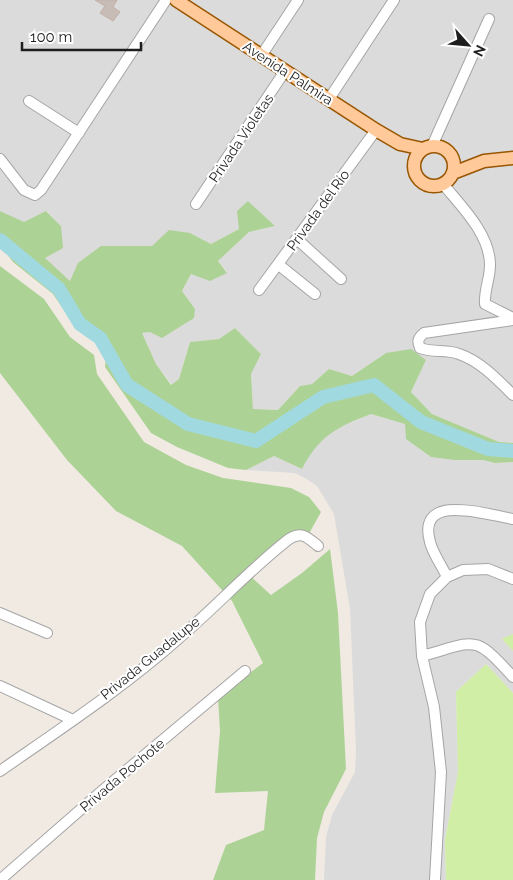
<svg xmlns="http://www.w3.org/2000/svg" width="513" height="880" font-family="Raleway,sans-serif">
	<rect width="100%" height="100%" fill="#f0eae3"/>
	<!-- residential -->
	<path fill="#dcdbdb" d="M0 0H513V443L499 442 432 414 411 392 426 360 386 353 352 376 329 369 312 384 300 386 278 410 253 409 251 374 261 354 235 328 219 339 190 342 179 379 172 385 156 364 142 333 150 332 195 309 182 291 191 274 227 272 218 261 249 232 275 226 248 201 239 229 211 244 190 233 152 246H130L70 281 44 258 61 226 47 211 24 223 0 211Z
		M371 414 405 424 455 460H483L495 463 513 462V634L502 639 513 651V693L486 664 456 692 458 772 445 840 446 880H324L326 837 332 815 355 772 356 751 350 609 334 514 317 486 305 478 295 473 246 470 274 456 302 469 312 450 329 432Z"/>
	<!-- grass -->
	<path fill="#d1eea6" d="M513 634V651L502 639Z
		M486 664 513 693V880H446L445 840 458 772 456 692Z"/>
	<!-- forest -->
	<path fill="#add295" d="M248 201 275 226 249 232 218 261 227 273 210 281 191 274 182 291 195 309 194 318 162 338 150 332 142 333 156 364 171 385 179 379 190 342 219 339 235 328 261 354 251 374 253 409 278 410 300 386 312 384 329 369 352 376 386 353 411 349 426 360 411 392 432 414 499 442 513 443V462L495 463 483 460H455L431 457 406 439 405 424 371 414C337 427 319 436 302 469L274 456 246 470 228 468 177 447 151 433 105 367 106 355 102 346 76 328 53 294 13 262 0 245V211L24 222 46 211 61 226 63 248 45 258 70 281 78 263 101 246H152L169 230 190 233 211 244 239 229 237 211Z
		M0 266 44 299 70 337 94 355 97 374 144 442 186 465 223 478 291 488 309 497 321 512 306 539 291 535 248 574 271 595 302 573 330 549 338 613 346 769 324 812 317 838 315 880H213L226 845 264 830 268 791 215 793 220 731 218 697 263 663 232 601 182 546 116 511 67 460 0 373Z"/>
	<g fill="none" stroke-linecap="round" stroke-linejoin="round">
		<!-- river -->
		<path stroke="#a1d9e1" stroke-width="14" d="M0 240 59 289 80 324 100 338 127 385 188 424 256 441 323 397 374 385 421 422 488 449 513 451"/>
	</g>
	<!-- building -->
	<path fill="#c8bcb6" stroke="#c3afa5" d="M95 0H117L113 7 120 12 113 21 100 13 105 6Z"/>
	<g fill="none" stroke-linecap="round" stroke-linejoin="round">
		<!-- minor casing -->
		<g stroke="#a5a5a5" stroke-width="12">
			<path id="minor" d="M261 56 298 0
				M329 99 394 0
				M29 101 79 133
				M432 146 489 19
				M0 159 24 190 35 195 41 190 166 0
				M443 184C461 206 490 234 490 265 490 279 484 290 485 304L513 318
				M196 204 285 71
				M298 240 341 279
				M279 265 315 294
				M259 290 376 130
				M513 320 424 333C418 338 417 341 420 348 433 353 447 349 459 354 480 361 498 380 513 395
				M447 577C442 566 433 554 430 542 416 491 488 515 513 519
				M0 613 47 633
				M422 656C477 641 473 633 513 677
				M0 686 73 720
				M0 771C59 730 124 687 178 639 216 607 249 570 289 539 302 531 307 537 318 546
				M0 880 103 790 245 671
				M435 880 441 772 434 707 422 656 420 622 430 594 447 577 463 570 488 569 513 579"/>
		</g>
		<!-- major casing -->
		<g stroke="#985600" stroke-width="15">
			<path id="major" d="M176 0 376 130 400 144 423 149
				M414 166a20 20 0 1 1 40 0a20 20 0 1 1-40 0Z
				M453 173 484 161 513 158"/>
		</g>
		<!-- minor -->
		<use href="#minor" stroke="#fff" stroke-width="10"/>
		<!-- major -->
		<use href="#major" stroke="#ffc999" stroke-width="12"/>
	</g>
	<g text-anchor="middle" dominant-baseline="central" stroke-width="4" stroke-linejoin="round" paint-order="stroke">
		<!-- street labels -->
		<g font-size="14" fill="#1e1e1e" stroke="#fff">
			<text transform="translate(288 73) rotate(33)">Avenida Palmira</text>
			<text transform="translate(241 138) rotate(-56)">Privada Violetas</text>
			<text transform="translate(318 210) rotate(-54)">Privada del Río</text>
			<text transform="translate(150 658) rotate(-39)">Privada Guadalupe</text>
			<text transform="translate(122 775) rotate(-40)">Privada Pochote</text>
		</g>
	</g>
	<!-- north arrow -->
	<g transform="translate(468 45) rotate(117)" stroke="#ffffff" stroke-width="4" paint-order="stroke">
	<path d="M0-4L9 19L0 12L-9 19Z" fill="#1e1e1e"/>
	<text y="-8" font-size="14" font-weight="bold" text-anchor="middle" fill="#1e1e1e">N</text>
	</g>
	<!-- scale -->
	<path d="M22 42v8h119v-8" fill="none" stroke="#1e1e1e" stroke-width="2.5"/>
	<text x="30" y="42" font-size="15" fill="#1e1e1e" stroke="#ffffff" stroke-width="4" paint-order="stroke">100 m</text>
</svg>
